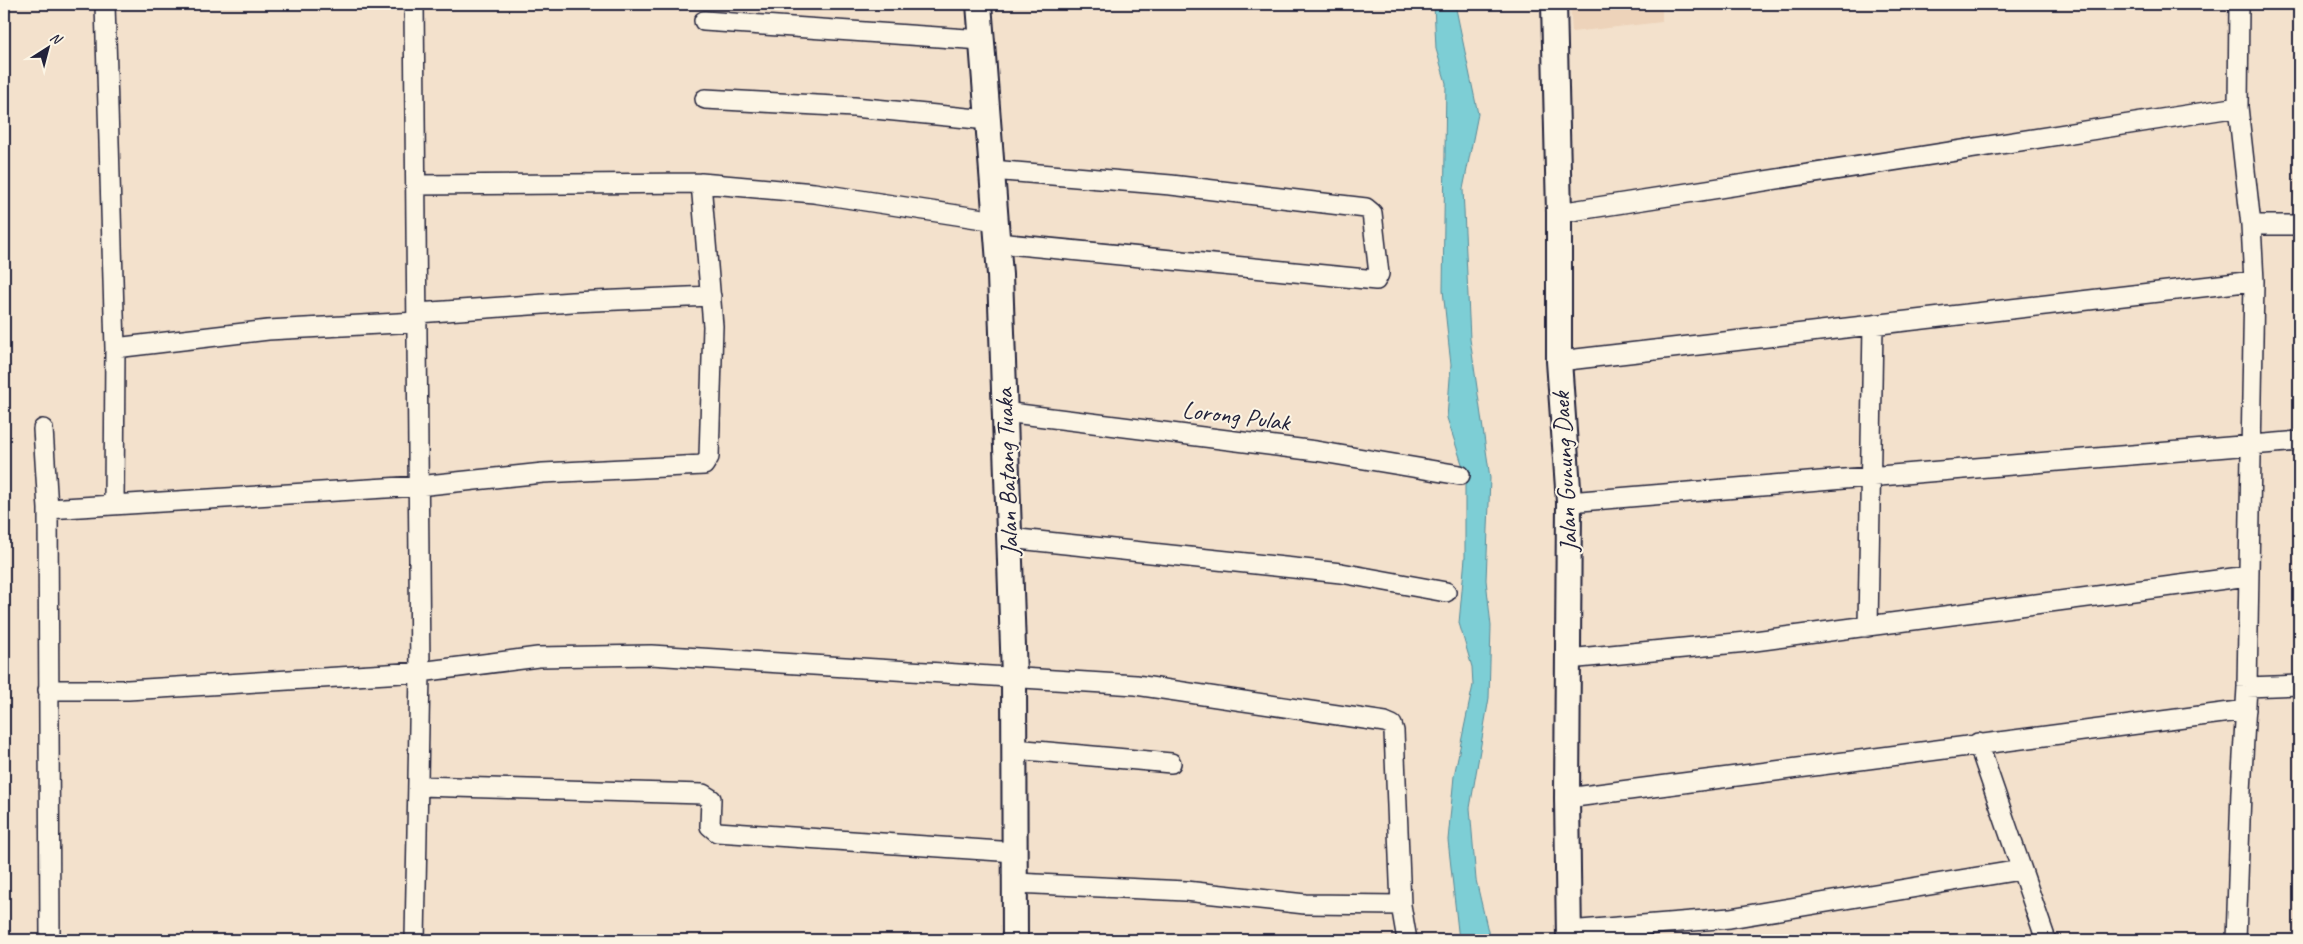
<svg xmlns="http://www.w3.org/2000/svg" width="2303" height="944" font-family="Caveat,sans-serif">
	<rect width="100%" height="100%" fill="#f3e1cc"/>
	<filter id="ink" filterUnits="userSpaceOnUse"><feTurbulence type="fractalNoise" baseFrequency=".02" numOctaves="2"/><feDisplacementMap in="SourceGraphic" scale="10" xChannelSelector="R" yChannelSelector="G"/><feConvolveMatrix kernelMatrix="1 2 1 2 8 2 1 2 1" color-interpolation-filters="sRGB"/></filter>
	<g filter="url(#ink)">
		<!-- built -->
		<path fill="#edd3ba" d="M1570 4H1662V22L1572 32Z"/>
		<!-- water -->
		<path fill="#7dced5" stroke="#598997" d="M1434 4H1455L1478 114 1463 189 1470 339 1490 478 1486 580 1491 626 1489 698 1470 808 1476 880 1490 940H1459L1448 840 1454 776 1473 685 1472 667 1459 623 1465 558V473L1447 418 1451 365 1443 290 1446 83 1436 49Z"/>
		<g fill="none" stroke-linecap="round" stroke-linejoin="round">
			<!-- minor casing -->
			<g stroke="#22223b" stroke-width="22">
				<path id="minor" d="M105 4 115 348 114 504
					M414 4 420 672 415 940
					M704 21 982 40
					M705 99 854 107 988 120
					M992 170 1171 185 1366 208 1372 213 1379 274 1376 280 998 243
					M416 185 701 183 814 193 996 221
					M1559 213 2238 107
					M2251 225H2299
					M417 313 572 302 711 296
					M115 348 268 330 417 322
					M1559 361 2254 281
					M1004 412 1316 451 1460 475
					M43 429 48 509 50 940
					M1569 502 2299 441
					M48 509 418 486 543 473 704 465 709 457 713 326 701 183
					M1009 538 1341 573 1446 592
					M1868 627 1873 325
					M1568 659 1747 642 2248 576
					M2247 687 2299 685
					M48 690H128L420 672 538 657 651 655 1136 685 1385 722 1392 725 1394 731 1401 905 1407 940
					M1978 743 2046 940
					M1014 749 1171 763
					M419 786 703 794 711 799 710 826 717 832 1015 852
					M1567 798 2246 710
					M1015 883 1186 891 1305 904 1401 905
					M1568 931 1730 918 2020 870
					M2236 940 2241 791 2247 687 2254 281 2251 225 2238 107 2239 4"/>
			</g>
			<!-- tertiary casing -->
			<g stroke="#22223b" stroke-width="28">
				<path id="tertiary" d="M979 4 1000 275 1014 676 1015 940
					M1554 4 1559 213V361L1569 502 1567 798 1569 940"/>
			</g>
			<!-- minor -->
			<use href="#minor" stroke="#fcf5e5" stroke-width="19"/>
			<!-- tertiary -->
			<use href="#tertiary" stroke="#fcf5e5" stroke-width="24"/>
		</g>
	</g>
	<g text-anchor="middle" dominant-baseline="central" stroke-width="4" stroke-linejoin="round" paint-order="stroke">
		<!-- street labels -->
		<g font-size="25" fill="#22223b" stroke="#fcf5e5">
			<text transform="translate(1236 416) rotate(7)">Lorong Pulak</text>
			<text transform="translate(1007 472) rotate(-92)">Jalan Batang Tuaka</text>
			<text transform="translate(1565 472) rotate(-93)">Jalan Gunung Daek</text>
		</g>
	</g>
	<!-- margin -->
	<rect width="2303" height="944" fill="none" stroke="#fcf5e5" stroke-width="20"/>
	<rect x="10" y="10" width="2283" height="924" fill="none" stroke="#22223b" stroke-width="2" filter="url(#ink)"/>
	<!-- north arrow -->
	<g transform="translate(48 48) rotate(36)" stroke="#fcf5e5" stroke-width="4" paint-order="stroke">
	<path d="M0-4L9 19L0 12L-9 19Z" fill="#22223b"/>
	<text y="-8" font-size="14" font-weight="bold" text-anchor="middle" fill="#22223b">N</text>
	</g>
</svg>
